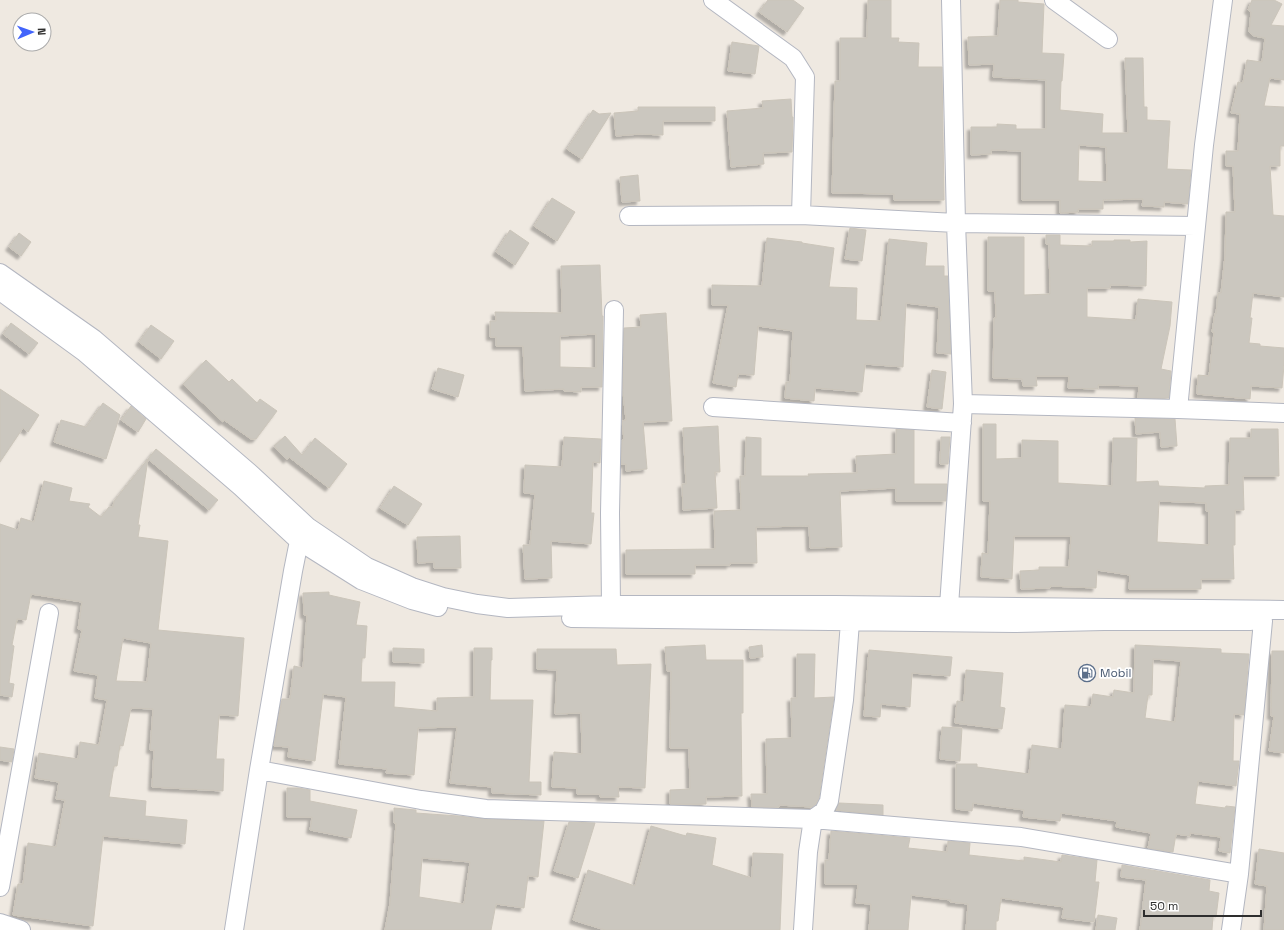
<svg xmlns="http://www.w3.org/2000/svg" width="1284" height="930" font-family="'Space Grotesk',sans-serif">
	<defs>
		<filter id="shadow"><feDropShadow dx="-3.5" dy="3.5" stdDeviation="1" flood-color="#0004"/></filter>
	</defs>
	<rect width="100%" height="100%" fill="#efe9e1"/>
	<!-- building -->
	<path fill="#cbc7bf" stroke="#cbc5ba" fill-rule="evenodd" filter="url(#shadow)" d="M768 0H793L804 8 787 32 759 12Z
		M868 0H891V38H899L898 42 919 43 918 67H942L944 200H894V194L832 193 835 81H840V38H867Z
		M1000 0H1018V2L1044 4 1042 53 1064 54 1062 81H1061L1060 110 1103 114 1102 133H1128L1125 58H1143L1144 107H1147V120L1170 121 1167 169 1191 170 1188 204 1164 202V207L1142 206 1143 199 1103 200V209H1078V212L1060 213V200H1022V151L991 150V154L971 155V127H997V124L1016 125V129H1046V80L993 77 994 64 969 65 968 37 998 36ZM1079 145 1106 147 1107 182 1078 181Z
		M1252 0H1274L1282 4 1271 25 1284 26V80L1270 78 1264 106 1284 107V146H1280V166H1270L1273 215 1284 216V297L1253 293 1250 318H1252L1249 343 1260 344V346L1284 348V365L1282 388 1251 386 1250 399 1197 394 1198 375 1209 376 1214 332H1212L1215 313 1216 314 1218 293H1221L1225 256 1226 212H1235L1233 166H1226V151H1238L1240 114 1231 113 1238 82 1243 83 1247 60 1262 62 1265 38 1254 36 1249 32 1251 12 1248 10Z
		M732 42 759 46 755 74 728 71Z
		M791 99 792 117H793L792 152 763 153 764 164 731 167 727 111 763 108 762 101Z
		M638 107H715V121H663V135L640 134 616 136 614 113 638 111Z
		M593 110 599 114 611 113 582 159 567 149Z
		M638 175 640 201 622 202 620 177Z
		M552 198 575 212 557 241 534 226Z
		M850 228 866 230 862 261 845 259Z
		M510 230 529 243 515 265 496 252Z
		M19 233 31 242 21 256 9 247Z
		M1046 235H1060V245L1092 246V241H1114V240H1130V242L1147 241 1146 286 1110 285V288H1087V317L1136 320 1138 299 1172 302 1170 326 1161 369 1171 371 1169 398H1138L1139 386 1098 385V389L1068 388 1069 376H1036L1037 386H1023L1022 379 993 378 994 318H996L995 291H988V237H1024V295L1050 294 1049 244H1046Z
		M767 238 802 242V243L834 248 829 287 857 288 856 320 881 321 889 239 927 243 925 266H944V276H948L951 354 937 353 939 307 906 303 903 367 865 364 862 392 815 388 814 401 785 398 786 382H790L793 331 758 326 754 375 738 374 736 387 713 383 728 305H712V285L762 286Z
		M600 265 602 316H603L602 387H581V392L564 391V389L525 391 523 346H496V337H490V321H496L495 312 562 313 561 266ZM596 334V368L560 367V336Z
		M666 313 672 421 643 422 647 469 626 471V464H621L622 440H624L622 421 626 420 623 392 624 328 641 327 640 315Z
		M11 323 38 343 29 354 3 334Z
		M151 325 174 341 161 359 139 342Z
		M206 360 229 382 232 379 257 403 260 399 277 411 256 439H251L224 420 223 422 183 384Z
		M438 368 464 375 458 397 432 389Z
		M932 370 946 372 942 409 927 407Z
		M0 389 39 415 28 432 23 428 0 462Z
		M103 403 120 415 106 459 54 442 61 420 86 427Z
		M131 406 146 419 138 432 121 420Z
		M1135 418 1175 419 1177 446 1161 447 1160 432 1136 434Z
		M983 424H996V459L1022 458V440L1058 441V483L1112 486 1113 438H1137L1136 482 1158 481 1159 486 1205 488V486L1229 485 1230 438H1251V429H1278L1279 476H1243L1244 510H1235V545H1233L1234 579H1201V589H1129L1130 575 1097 570 1096 588 1050 586V588L1021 589 1020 571 1039 570V567H1069L1071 536H1014L1012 579 981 577 982 553 988 554 990 501H983ZM1159 501 1206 503V511H1209V545L1157 542Z
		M718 426 720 472H715L717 508 683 510 682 484H686L683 428Z
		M896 429 914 430V484H947L946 501H896V488L840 491 842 547 810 548 809 526 756 527 757 563H730V565H695V574H626V550L715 549 714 511 741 510 740 476H745L746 437 761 438V476H809L808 474 857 473 856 456 896 454Z
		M285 436 302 455 315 438 347 464 329 488 289 457 287 460 274 446Z
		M564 437 601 439 600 463 593 462 591 513H594L591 544 551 541 552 578 525 579 523 545H530L535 494 524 493 525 465 562 467Z
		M941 437H950L948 464H940Z
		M156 449 218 500 209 510 148 459 138 525H140L138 537 168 541 158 630 244 638 238 716 219 715 216 759H224L223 791 152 787 154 750H150L153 709 131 708 123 746 120 745 117 766H114L109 797 146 801 145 816 187 820 185 844 103 836 93 926 13 915 18 884H23L28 843 56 847 65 800 56 799 59 782 35 778 39 753 78 759 80 742 99 745 107 700 95 698 98 675 74 671 82 630 78 629 82 602 31 594 26 620 17 619 12 645 14 646 9 683 14 684 12 697 0 695V524L18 530 21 518 34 522 44 481 72 488 69 501 90 504 88 507 101 517 109 507H113L114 501ZM123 638 151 643 147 682 116 681Z
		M394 486 422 504 408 525 380 508Z
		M460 536 461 568H434V562L418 563 417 537Z
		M329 592V595L360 602 356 625 367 626 365 658H362L361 682H395L394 707 437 711V698L474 697V648H492V660H491L490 700H533L529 782H541V795L492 793V787L450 783 457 727 418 728 414 775 386 773 387 769 339 764 346 697 323 694 315 761 288 757 289 747 274 746 282 699H290L294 666 303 668 307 615H304L303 593Z
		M705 645 706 660H743V713H741L742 796 706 797V804H670V790L690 789 689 748H670L671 671H667L665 647Z
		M762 645 763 657 750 658 749 647Z
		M1135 645 1221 649V653L1249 654 1244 715 1234 714 1233 761H1239L1236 786 1198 781 1195 804 1225 808 1226 806 1235 807 1230 853 1219 851 1221 837 1190 833V836L1176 834 1173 852 1148 848 1151 833 1116 827 1117 821 1061 813 1060 821 1023 817 1024 810 973 803 972 811 956 809V764H977V767L1029 774 1032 745 1062 749 1065 705 1091 707 1093 694 1113 697 1114 690 1134 693ZM1153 659 1181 661 1175 722 1145 718 1148 695H1152Z
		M393 648 424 649V663L393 662Z
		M537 649H616L617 665 651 664 645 788 618 787 619 797H600V794H577V788L552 787 554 752 582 754 581 713 555 714 557 670 537 669Z
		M869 650 952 657 950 676 912 673 910 707 881 704 880 717 864 716Z
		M1272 651H1284V753L1269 751 1274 716H1271Z
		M797 654H815L814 698 834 697 819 798 816 804 812 807 779 805V807H752L751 794H767L766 739 792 738 791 698H797Z
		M966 670 1003 673 1000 707 1005 708 1002 729 955 723 957 701 964 702Z
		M942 727 962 728 960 761 940 759Z
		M0 747 14 749 12 762 0 760Z
		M287 788H298L310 790V801L357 810 351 838 310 830 312 817H287Z
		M839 803 883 805V815L836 810Z
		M394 808 416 810V813L458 816 485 819 544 821 538 877 528 876 524 908 496 904 491 930H385L390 903 396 823H394ZM422 858 470 862 464 904 419 897Z
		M569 822 595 823 578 878 554 871Z
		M651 826 686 836 687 833 716 838 712 865 752 878 753 853 783 854 780 930H605L573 920 588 870 635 886Z
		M831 831 910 838 908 848 947 852 948 841 970 843 969 855 1024 861V857L1061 862 1062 855 1097 860 1095 882H1099L1094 922 1062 918 1064 907 1001 898 998 921H996V930H966L968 904 950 902 951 900 911 895 908 930H869L871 904 856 903 858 884H825V860H829Z
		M1259 849 1284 853V930H1264L1267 886 1255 884Z
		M1122 865 1210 880 1209 891 1219 893 1216 917 1213 916 1212 930H1140L1146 880 1121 877Z
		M1098 915 1117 918 1115 930H1096Z"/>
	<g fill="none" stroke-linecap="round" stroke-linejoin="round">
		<!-- minor casing -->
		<g stroke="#b4b7c1" stroke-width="20">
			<path id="minor" d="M713 0 793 58 805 77 801 215
				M1054 0 1108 39
				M629 216 801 215 956 223 1196 226
				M0 273 94 339 252 475 308 527 367 567 412 587 443 597 477 604 508 608 611 605H836L1284 610
				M0 291 84 352 241 487 299 541 361 580 412 600 438 607
				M963 404 1178 409 1204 145 1223 0
				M713 407 962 423
				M1178 409 1284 413
				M611 605 610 513 614 310
				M949 606 963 404 956 223 951 0
				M571 618 1014 623 1104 621H1251
				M259 770 421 800 486 809 813 819 1021 837 1239 874
				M0 887 49 613
				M0 923 21 930
				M234 930 259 770 293 571 299 541
				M803 930 808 852 813 819 824 811 829 801 844 700 850 622
				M1231 930 1239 874 1263 621"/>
		</g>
		<!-- minor -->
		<use href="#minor" stroke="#fff" stroke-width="18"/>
	</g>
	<!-- icons -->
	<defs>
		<g id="fuel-ring" transform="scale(0.9)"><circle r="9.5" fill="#fff" stroke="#5c6f8a" stroke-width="1.5"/><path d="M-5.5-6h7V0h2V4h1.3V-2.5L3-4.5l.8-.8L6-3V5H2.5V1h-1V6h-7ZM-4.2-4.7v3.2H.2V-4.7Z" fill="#5c6f8a"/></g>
	</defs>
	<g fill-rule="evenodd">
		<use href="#fuel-ring" x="1087" y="673"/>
	</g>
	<g text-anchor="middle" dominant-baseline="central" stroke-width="3.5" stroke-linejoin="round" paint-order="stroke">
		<!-- service labels -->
		<g font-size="12" fill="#4e5e75" stroke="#fff" text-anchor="start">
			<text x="1100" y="673">Mobil</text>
		</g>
	</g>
	<!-- north arrow -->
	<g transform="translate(32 32) rotate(88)"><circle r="19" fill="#ffffff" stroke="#ababab"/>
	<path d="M0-3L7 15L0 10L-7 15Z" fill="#4264fb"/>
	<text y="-6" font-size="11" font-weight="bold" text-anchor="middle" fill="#2e2e2e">N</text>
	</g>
	<!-- scale -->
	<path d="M1144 910v6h117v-6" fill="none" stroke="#2e2e2e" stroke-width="2"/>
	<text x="1150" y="910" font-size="12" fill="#2e2e2e" stroke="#ffffff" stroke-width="3" paint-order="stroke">50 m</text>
</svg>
